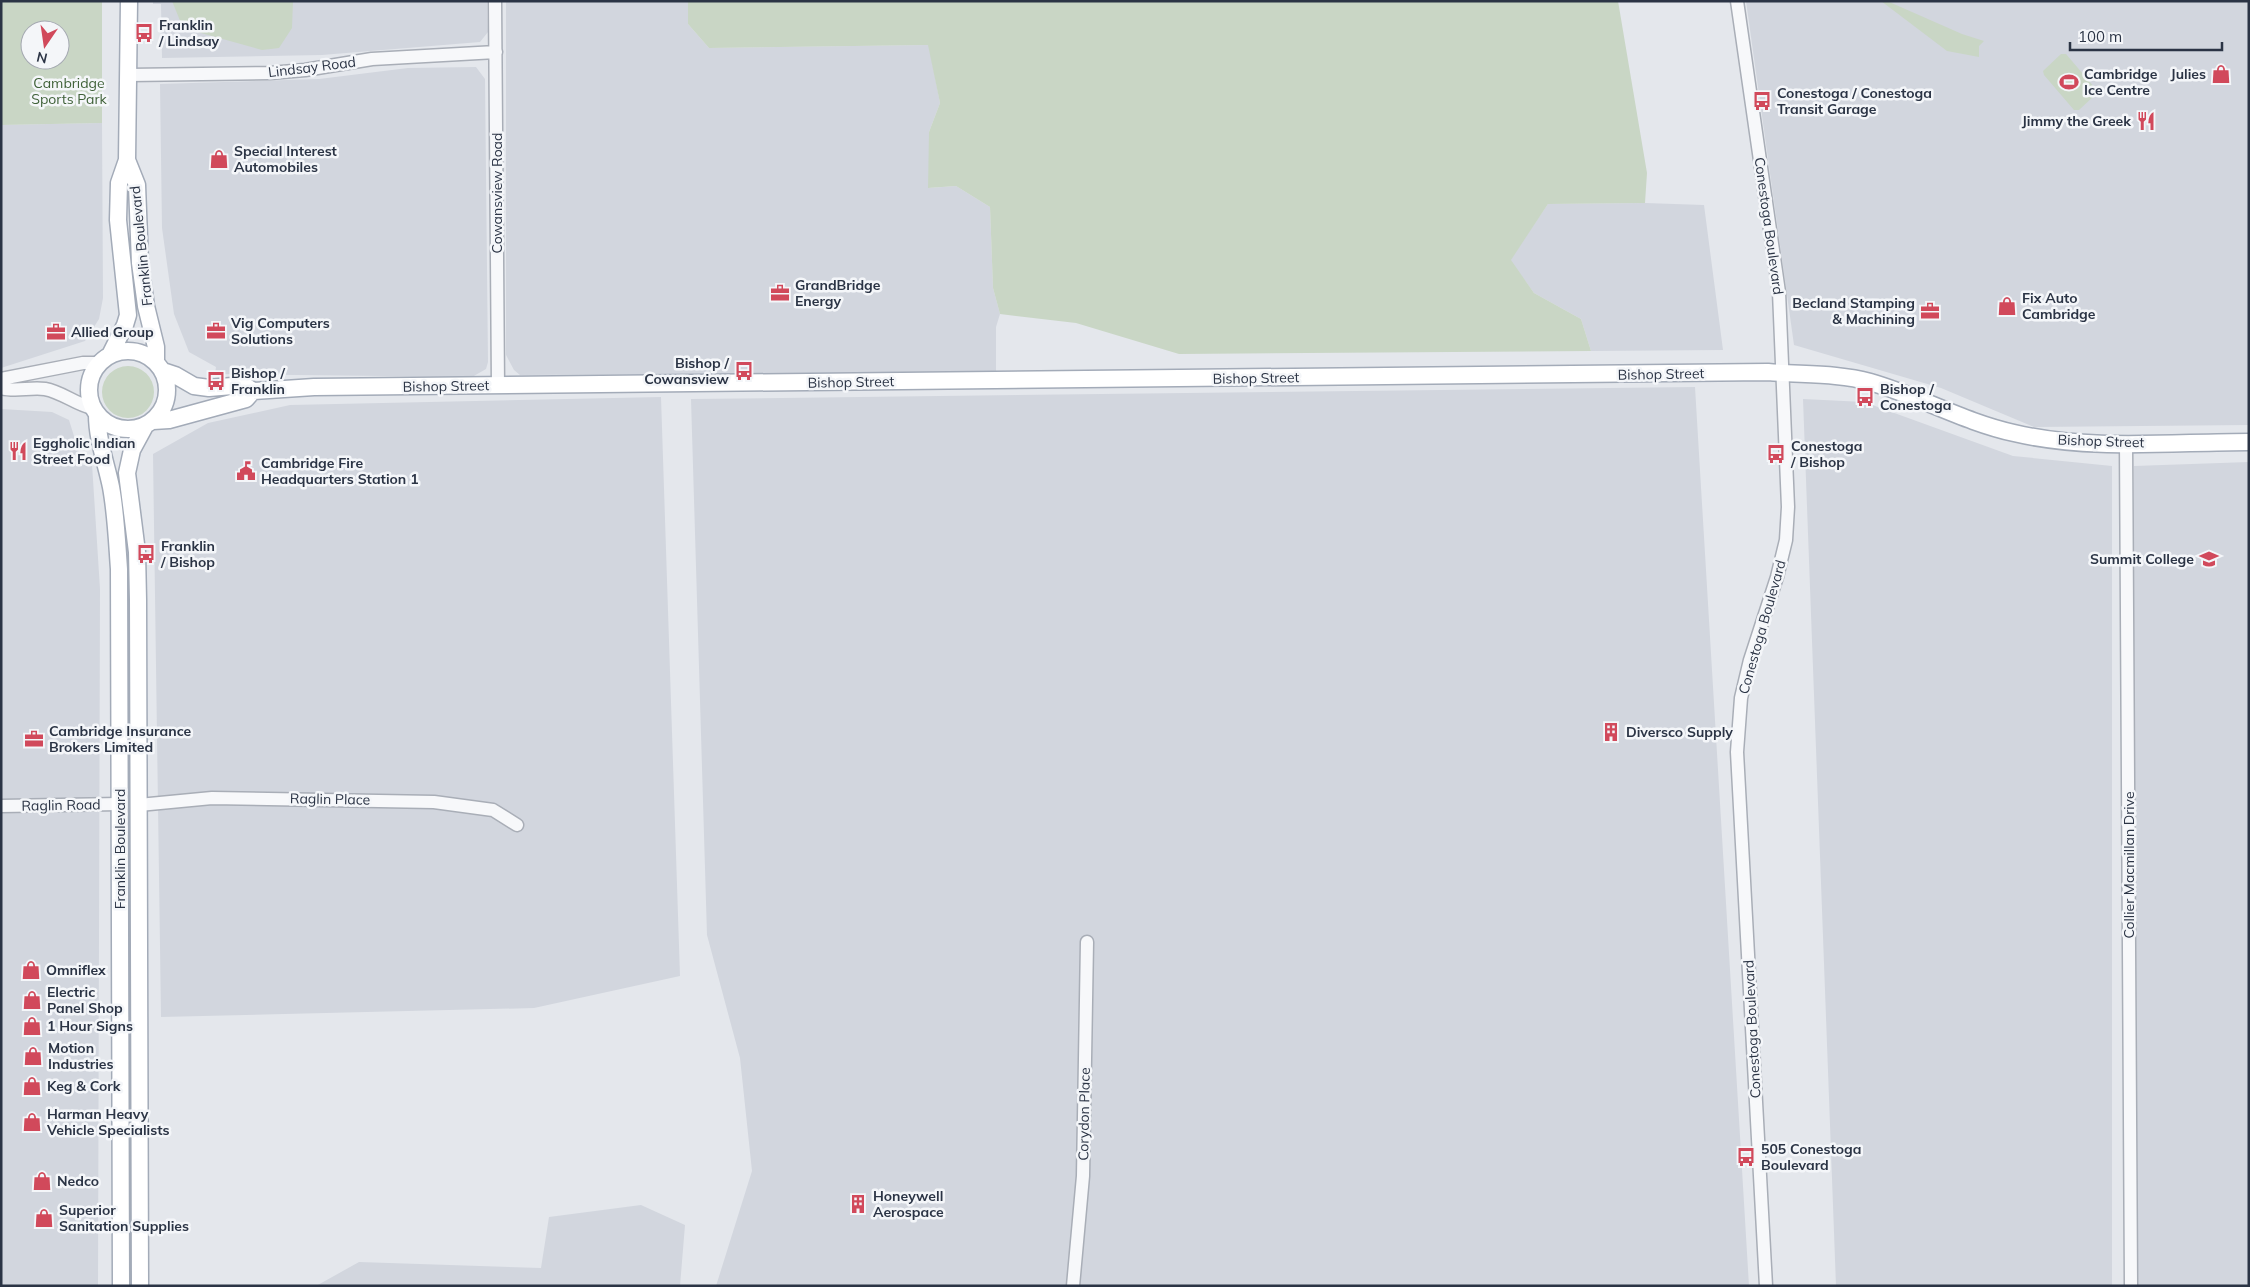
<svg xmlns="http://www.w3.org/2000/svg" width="2250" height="1287" font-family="Mulish,sans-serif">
	<rect width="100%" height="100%" fill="#e4e7ec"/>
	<!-- built -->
	<path fill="#d2d6de" d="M153 1H487L488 32 480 42 322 55 162 58 161 4H153Z
		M506 1H688V24L709 48 929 45 940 103 929 132V188L956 186 990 207 993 288 1000 314 996 327V372L520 375 514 370 506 355Z
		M1746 1H2249V425L2034 427 1941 388 1794 345Z
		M476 67 485 79 488 362 486 369 472 377 215 374 216 367 189 352 174 314 162 228 160 84 319 79 408 68Z
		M102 123 103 298 99 319 85 341 1 368V125Z
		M1645 203 1704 205 1723 350 1591 351 1581 319 1534 293 1510 260 1548 204Z
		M1695 387 1749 1286H716L752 1171 740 1058 707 935 691 399Z
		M661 397 680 976 534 1008 161 1017 153 454 208 423 290 405Z
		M1803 399 1864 402 2013 456 2112 466V1286H1836Z
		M1 409 52 412 69 420 83 465 92 464 100 589 98 1286H1Z
		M2249 462V1286H2136L2130 1037 2134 466Z
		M641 1205 685 1225 680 1286H316L359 1262 541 1268 549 1217Z"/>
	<!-- green -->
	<path fill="#c9d6c5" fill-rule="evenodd" d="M1 1H102V123L1 125ZM30 30H60V60H30Z
		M172 1H293L292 28 279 48 262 50 183 28Z
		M688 1H1618L1647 173 1645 203 1548 204 1511 260 1534 293 1581 319 1591 351 1179 354 1076 323 1000 314 993 288 990 207 956 186 928 188 929 132 940 103 928 45 709 48 688 24Z
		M1881 1H1887L1962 34 1984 41 1979 46V57L1947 51Z
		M2061 54H2066L2095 88 2096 94 2079 110H2074L2044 75 2043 71Z
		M102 392a26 26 0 1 1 52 0a26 26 0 1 1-52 0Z"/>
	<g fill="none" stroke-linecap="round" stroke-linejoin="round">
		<!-- minor casing -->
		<g stroke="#a9aeb7" stroke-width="15">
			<path id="minor" d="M495 1 498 386
				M1737 1 1779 292 1788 507 1786 540 1777 577 1750 660 1741 698 1737 752 1766 1286
				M129 75 270 73 305 70 372 59 496 52
				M1 379 83 363H100
				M1 388C15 392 30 387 45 389 62 392 75 404 92 408
				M2126 443 2131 1286
				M139 805 212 798 434 802 493 810 517 825
				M1 806 120 804
				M1073 1286 1083 1176 1087 942"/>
		</g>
		<!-- major casing -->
		<g stroke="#a3abb8" stroke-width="19">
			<path id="major" d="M127 160 137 185 140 263 146 306 156 347V362
				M89 390a39 39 0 1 1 78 0a39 39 0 1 1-78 0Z
				M110 355 125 325 128 315 118 220 119 183 127 160 129 1
				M163 371 175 375 194 386 209 388 244 385 253 391 314 387 1768 372C1802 375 1838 373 1870 382 1919 396 1964 422 2014 433 2090 451 2171 442 2249 442
				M97 415C97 439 106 463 111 487 116 514 117 542 119 569L121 1286
				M153 421 169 420 246 399 253 391
				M140 1286 138 600 137 552 127 473 132 450 145 426"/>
		</g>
		<!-- minor -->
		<use href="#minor" stroke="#f7f8fa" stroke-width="12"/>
		<!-- major -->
		<use href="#major" stroke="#fff" stroke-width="16"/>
	</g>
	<!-- icons -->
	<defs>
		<g id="bus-bare" transform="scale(1.5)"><path d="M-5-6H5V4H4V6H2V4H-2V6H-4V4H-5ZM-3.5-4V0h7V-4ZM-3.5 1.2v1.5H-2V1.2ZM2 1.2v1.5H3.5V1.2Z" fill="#d1495b" stroke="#f4f6f9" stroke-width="2.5" paint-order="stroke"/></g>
		<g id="shop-bare" transform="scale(1.5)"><path d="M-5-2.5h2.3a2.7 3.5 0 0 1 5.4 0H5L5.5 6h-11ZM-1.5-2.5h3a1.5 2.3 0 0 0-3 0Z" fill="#d1495b" stroke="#f4f6f9" stroke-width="2.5" paint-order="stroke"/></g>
		<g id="stadium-bare" transform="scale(1.5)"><path d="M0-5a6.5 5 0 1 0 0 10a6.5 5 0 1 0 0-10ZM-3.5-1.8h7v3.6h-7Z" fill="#d1495b" stroke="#f4f6f9" stroke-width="2.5" paint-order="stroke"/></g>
		<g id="restaurant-bare" transform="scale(1.5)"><path d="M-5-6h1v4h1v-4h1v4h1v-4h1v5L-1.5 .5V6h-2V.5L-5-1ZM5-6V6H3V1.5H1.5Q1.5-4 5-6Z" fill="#d1495b" stroke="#f4f6f9" stroke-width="2.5" paint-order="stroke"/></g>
		<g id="office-bare" transform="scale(1.5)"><path d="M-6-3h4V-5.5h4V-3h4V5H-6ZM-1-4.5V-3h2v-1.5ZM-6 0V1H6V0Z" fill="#d1495b" stroke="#f4f6f9" stroke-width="2.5" paint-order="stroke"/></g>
		<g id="civic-bare" transform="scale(1.5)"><path d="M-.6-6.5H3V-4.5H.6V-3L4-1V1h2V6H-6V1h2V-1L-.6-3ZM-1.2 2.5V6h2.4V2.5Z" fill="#d1495b" stroke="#f4f6f9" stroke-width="2.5" paint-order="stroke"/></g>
		<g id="university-bare" transform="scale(1.5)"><path d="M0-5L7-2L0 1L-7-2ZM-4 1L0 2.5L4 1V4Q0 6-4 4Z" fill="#d1495b" stroke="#f4f6f9" stroke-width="2.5" paint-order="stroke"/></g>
		<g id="building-bare" transform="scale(1.5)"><path d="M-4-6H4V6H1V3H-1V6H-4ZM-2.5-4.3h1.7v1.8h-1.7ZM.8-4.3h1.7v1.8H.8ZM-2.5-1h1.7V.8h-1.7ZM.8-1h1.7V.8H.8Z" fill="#d1495b" stroke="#f4f6f9" stroke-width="2.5" paint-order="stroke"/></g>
	</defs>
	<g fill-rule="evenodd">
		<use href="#bus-bare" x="144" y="33"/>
		<use href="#shop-bare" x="2221" y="74"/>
		<use href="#stadium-bare" x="2069" y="82"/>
		<use href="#bus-bare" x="1762" y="101"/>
		<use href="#restaurant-bare" x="2146" y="121"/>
		<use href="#shop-bare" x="219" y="159"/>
		<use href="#office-bare" x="780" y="293"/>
		<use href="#shop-bare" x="2007" y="306"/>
		<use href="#office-bare" x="1930" y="311"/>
		<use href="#office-bare" x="216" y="331"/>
		<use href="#office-bare" x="56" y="332"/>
		<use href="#bus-bare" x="744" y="371"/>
		<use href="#bus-bare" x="216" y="381"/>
		<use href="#bus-bare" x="1865" y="397"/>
		<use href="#restaurant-bare" x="18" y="451"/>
		<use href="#bus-bare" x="1776" y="454"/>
		<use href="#civic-bare" x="246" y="471"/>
		<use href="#bus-bare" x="146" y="554"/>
		<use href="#university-bare" x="2209" y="559"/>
		<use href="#building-bare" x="1611" y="732"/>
		<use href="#office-bare" x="34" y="739"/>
		<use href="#shop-bare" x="31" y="970"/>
		<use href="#shop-bare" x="32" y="1000"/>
		<use href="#shop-bare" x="32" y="1026"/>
		<use href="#shop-bare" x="33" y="1056"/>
		<use href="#shop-bare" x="32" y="1086"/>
		<use href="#shop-bare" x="32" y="1122"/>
		<use href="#bus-bare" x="1746" y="1157"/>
		<use href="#shop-bare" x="42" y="1181"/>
		<use href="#building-bare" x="858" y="1204"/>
		<use href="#shop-bare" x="44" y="1218"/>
	</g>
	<g text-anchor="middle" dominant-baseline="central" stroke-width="5" stroke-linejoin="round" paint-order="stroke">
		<!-- poi labels -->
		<g font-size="14" font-weight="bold" fill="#2b3445" stroke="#f4f6f9" text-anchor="start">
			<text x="159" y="25">Franklin<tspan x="159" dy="16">/ Lindsay</tspan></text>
			<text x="2084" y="74">Cambridge<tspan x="2084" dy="16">Ice Centre</tspan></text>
			<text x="2206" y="74" text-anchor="end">Julies</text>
			<text x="1777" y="93">Conestoga / Conestoga<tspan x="1777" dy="16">Transit Garage</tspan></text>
			<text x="2131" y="121" text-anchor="end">Jimmy the Greek</text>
			<text x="234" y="151">Special Interest<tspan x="234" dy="16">Automobiles</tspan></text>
			<text x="795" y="285">GrandBridge<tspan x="795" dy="16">Energy</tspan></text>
			<text x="2022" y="298">Fix Auto<tspan x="2022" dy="16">Cambridge</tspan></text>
			<text x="1915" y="303" text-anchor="end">Becland Stamping<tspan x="1915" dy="16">&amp; Machining</tspan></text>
			<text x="231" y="323">Vig Computers<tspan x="231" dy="16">Solutions</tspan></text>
			<text x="71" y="332">Allied Group</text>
			<text x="729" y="363" text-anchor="end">Bishop /<tspan x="729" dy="16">Cowansview</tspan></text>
			<text x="231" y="373">Bishop /<tspan x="231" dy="16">Franklin</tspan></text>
			<text x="1880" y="389">Bishop /<tspan x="1880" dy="16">Conestoga</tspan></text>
			<text x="33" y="443">Eggholic Indian<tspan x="33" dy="16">Street Food</tspan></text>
			<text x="1791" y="446">Conestoga<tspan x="1791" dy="16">/ Bishop</tspan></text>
			<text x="261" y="463">Cambridge Fire<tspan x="261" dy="16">Headquarters Station 1</tspan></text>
			<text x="161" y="546">Franklin<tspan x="161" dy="16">/ Bishop</tspan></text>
			<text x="2194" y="559" text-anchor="end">Summit College</text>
			<text x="49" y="731">Cambridge Insurance<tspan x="49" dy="16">Brokers Limited</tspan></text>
			<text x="1626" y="732">Diversco Supply</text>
			<text x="46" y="970">Omniflex</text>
			<text x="47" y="992">Electric<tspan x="47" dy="16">Panel Shop</tspan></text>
			<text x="47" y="1026">1 Hour Signs</text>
			<text x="48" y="1048">Motion<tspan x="48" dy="16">Industries</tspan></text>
			<text x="47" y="1086">Keg &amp; Cork</text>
			<text x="47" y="1114">Harman Heavy<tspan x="47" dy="16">Vehicle Specialists</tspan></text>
			<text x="1761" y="1149">505 Conestoga<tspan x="1761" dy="16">Boulevard</tspan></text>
			<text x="57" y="1181">Nedco</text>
			<text x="873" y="1196">Honeywell<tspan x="873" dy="16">Aerospace</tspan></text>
			<text x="59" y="1210">Superior<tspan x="59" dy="16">Sanitation Supplies</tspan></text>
		</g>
		<!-- street labels -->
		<g font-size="14" fill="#2b3445" stroke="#f4f6f9">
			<text transform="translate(312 67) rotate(-7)">Lindsay Road</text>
			<text transform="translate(497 193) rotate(-90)">Cowansview Road</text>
			<text transform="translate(1769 226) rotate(82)">Conestoga Boulevard</text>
			<text transform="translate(141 246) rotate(-96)">Franklin Boulevard</text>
			<text transform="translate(1661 374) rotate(-1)">Bishop Street</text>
			<text transform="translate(1256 378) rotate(-1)">Bishop Street</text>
			<text transform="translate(851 382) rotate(-1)">Bishop Street</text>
			<text transform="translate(446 386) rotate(-1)">Bishop Street</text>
			<text transform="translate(2101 441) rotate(2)">Bishop Street</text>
			<text transform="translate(1762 627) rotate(-74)">Conestoga Boulevard</text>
			<text transform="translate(330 799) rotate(1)">Raglin Place</text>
			<text transform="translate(61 805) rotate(-1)">Raglin Road</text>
			<text transform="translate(120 849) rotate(-90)">Franklin Boulevard</text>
			<text transform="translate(2129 865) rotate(-90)">Collier Macmillan Drive</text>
			<text transform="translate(1752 1029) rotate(-93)">Conestoga Boulevard</text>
			<text transform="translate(1084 1114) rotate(-89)">Corydon Place</text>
		</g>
		<!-- park labels -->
		<g font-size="14" fill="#3f6138" stroke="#f4f6f9">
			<text x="69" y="83">Cambridge<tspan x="69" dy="16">Sports Park</tspan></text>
		</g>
	</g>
	<!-- border -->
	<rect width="2250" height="1287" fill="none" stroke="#2b3445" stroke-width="5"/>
	<!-- north arrow -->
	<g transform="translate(45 45) rotate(193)"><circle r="24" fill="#f4f6f9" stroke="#a4a8b1"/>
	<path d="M0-4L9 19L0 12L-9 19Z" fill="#d1495b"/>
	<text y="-8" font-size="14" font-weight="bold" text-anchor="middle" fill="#2b3445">N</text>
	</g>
	<!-- scale -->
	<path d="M2070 42v8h152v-8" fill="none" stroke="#2b3445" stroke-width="2.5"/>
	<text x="2078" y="42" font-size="15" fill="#2b3445" stroke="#f4f6f9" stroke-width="4" paint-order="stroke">100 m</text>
</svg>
